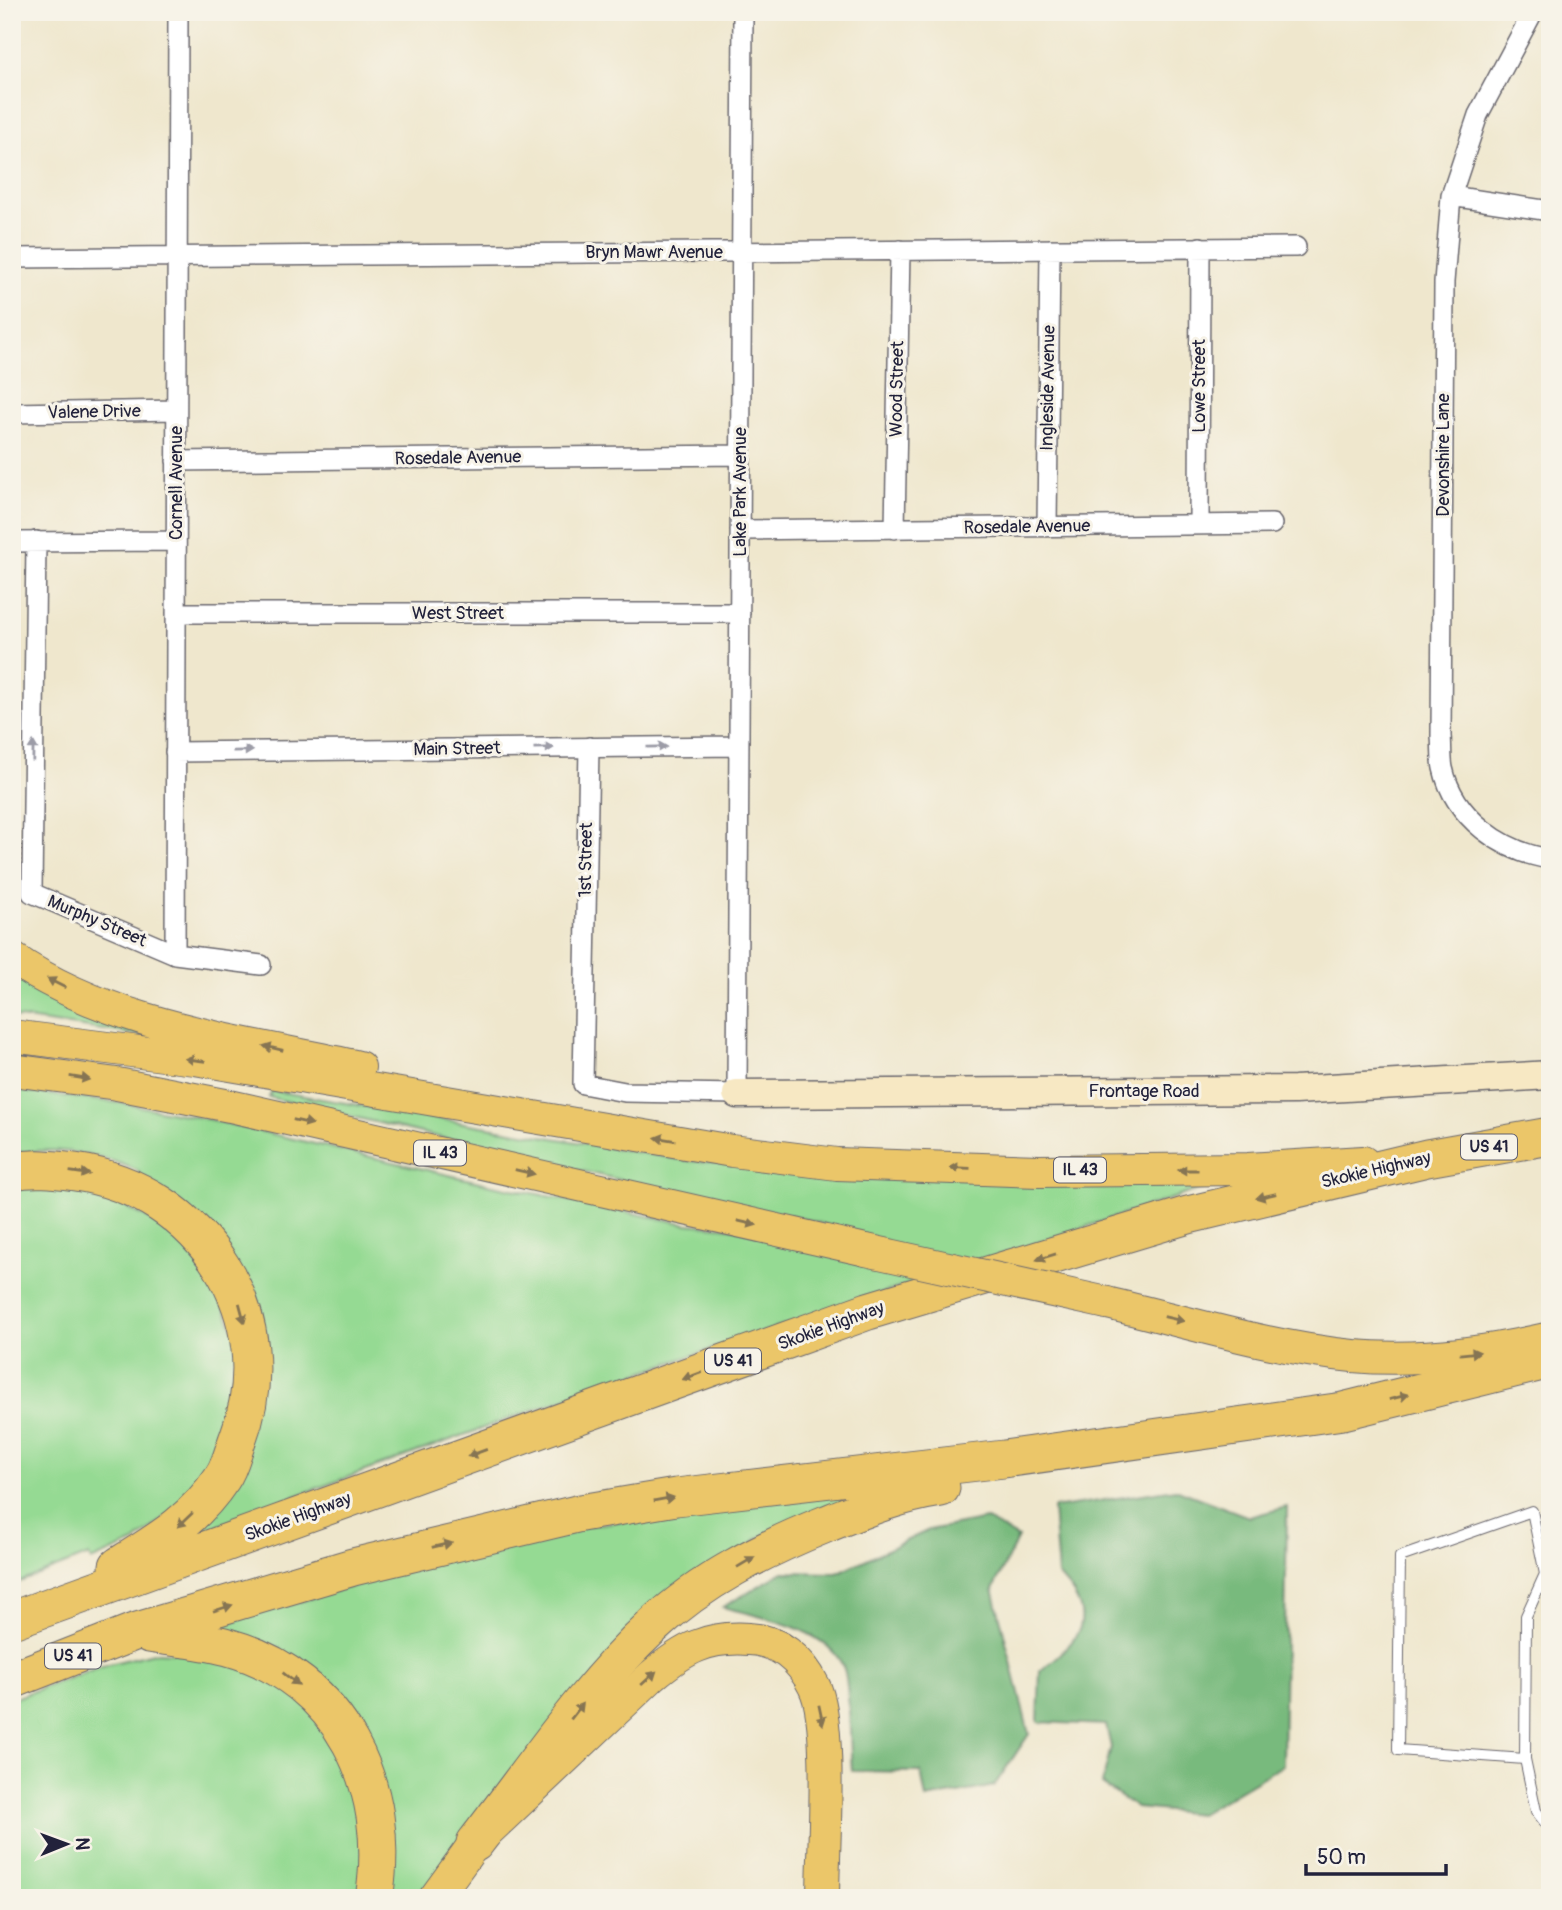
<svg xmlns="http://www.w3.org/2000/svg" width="1562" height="1910" font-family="Pangolin,sans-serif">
	<rect width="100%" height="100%" fill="#f7f3e8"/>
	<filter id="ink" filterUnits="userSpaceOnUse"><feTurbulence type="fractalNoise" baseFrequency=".0143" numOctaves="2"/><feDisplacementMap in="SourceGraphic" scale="14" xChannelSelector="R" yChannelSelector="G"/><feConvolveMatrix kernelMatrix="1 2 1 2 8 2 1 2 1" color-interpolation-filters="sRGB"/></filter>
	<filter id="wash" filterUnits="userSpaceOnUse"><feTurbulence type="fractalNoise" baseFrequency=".00686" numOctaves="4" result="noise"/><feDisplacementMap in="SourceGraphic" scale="28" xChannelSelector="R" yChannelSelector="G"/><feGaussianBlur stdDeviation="1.57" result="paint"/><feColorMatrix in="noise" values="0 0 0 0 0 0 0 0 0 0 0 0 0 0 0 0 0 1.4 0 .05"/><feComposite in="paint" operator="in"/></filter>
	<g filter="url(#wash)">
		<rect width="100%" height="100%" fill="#efe7cd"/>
		<!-- green -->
		<path fill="#95da93" stroke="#5c7e67" stroke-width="2" d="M12 967 216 1046 12 1017Z
			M12 1090 121 1103 207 1119 492 1185 687 1224 887 1241 790 1215 786 1219 269 1097 272 1091 280 1092 689 1161 1216 1184 599 1386 252 1512 125 1565 176 1537 262 1356 137 1177 139 1171C98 1153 57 1145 12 1154Z
			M61 1175 198 1243 242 1351 208 1482 135 1542 91 1561 89 1555 12 1585V1178Z
			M899 1480 756 1539 423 1898H385L367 1747 206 1629 526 1535Z
			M158 1652 219 1655 295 1689 358 1771 366 1898H12V1699L105 1665Z"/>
		<!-- forest -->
		<path fill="#78ba7d" stroke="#4d6e5c" stroke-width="2" d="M1175 1489 1249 1517 1287 1507 1283 1765 1200 1814 1137 1808 1102 1784 1111 1747 1106 1725 1038 1722 1040 1671C1081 1639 1100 1617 1058 1575L1053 1508Z
			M986 1519 1018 1538 993 1589 1029 1734 994 1786 926 1799 921 1772 852 1771C850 1750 850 1685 844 1669 829 1628 760 1617 723 1607L783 1572 837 1573 929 1530Z"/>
	</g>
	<g filter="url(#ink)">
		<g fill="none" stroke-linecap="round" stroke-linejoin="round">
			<!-- lane casing -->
			<g stroke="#6a676e" stroke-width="12">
				<path id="lane" d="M1525 1759 1398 1750 1400 1557 1532 1511 1545 1574 1526 1616 1525 1759 1536 1811 1550 1829"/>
			</g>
			<!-- street casing -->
			<g stroke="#6a676e" stroke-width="22">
				<path id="street" d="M1533 12 1478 115 1451 196 1444 282 1441 736C1442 746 1441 758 1443 768 1454 818 1503 852 1550 859
					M1451 196 1550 211
					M12 258 1296 247
					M12 413 176 410
					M176 461 740 455
					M1199 525 1200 247
					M1047 527 1050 249
					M895 529 900 250
					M740 530 1272 524
					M36 541 32 893 175 954 261 965
					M12 542 176 541
					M176 613H740
					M589 747 583 1084 625 1092 737 1094 743 12
					M175 752 739 746
					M175 954 178 12"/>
			</g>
			<!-- secondary casing -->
			<g stroke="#6a676e" stroke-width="31">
				<path id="secondary" d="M737 1094 1295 1090 1550 1075"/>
			</g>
			<!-- primary casing -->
			<g stroke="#6a676e" stroke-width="34">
				<path id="primary" d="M12 958C113 1027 242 1041 359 1067
					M12 1036 195 1059 732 1151 837 1164 1039 1171 1248 1169 1363 1162
					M12 1070 117 1084 230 1106 866 1250
					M1107 1303C1188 1322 1271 1348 1353 1356 1420 1362 1485 1353 1550 1338
					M435 1898 475 1843 653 1675C684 1649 707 1636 749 1639 778 1640 801 1659 814 1686 833 1722 823 1851 823 1898"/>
			</g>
			<!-- highway casing -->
			<g stroke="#6a676e" stroke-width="39">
				<path id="highway" d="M12 1171C34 1167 53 1169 75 1172 202 1190 284 1317 238 1438 233 1451 230 1467 222 1478 194 1520 160 1540 118 1566
					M12 1620 868 1311 1188 1215 1427 1158 1550 1136
					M149 1634C175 1638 202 1640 228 1647 341 1678 393 1788 374 1898
					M12 1680 134 1632 353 1567 581 1513 676 1497 1004 1459 1343 1411 1550 1360
					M475 1843C532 1770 585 1689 653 1626 702 1580 764 1549 826 1524 866 1508 897 1495 941 1488"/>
			</g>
			<!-- lane -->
			<use href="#lane" stroke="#fff" stroke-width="10"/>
			<!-- street -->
			<use href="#street" stroke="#fff" stroke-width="19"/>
			<!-- secondary -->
			<use href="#secondary" stroke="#f7e8c3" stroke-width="28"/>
			<!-- primary -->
			<use href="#primary" stroke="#ebc669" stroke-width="32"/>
			<!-- highway -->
			<use href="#highway" stroke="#ebc669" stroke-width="37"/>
			<!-- primary-bridge casing -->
			<g stroke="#6a676e" stroke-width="34" stroke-linecap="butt">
				<path id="primary-bridge" d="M866 1250 1107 1303"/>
			</g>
			<!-- primary-bridge -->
			<use href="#primary-bridge" stroke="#ebc669" stroke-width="32"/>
		</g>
		<!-- one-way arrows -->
		<defs><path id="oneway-solid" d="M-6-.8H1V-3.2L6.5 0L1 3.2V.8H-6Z" transform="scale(1.75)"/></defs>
		<g fill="#9c9ca7">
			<use href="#oneway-solid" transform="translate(657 747) rotate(-1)"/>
			<use href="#oneway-solid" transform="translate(544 748) rotate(-1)"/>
			<use href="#oneway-solid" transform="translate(33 751) rotate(-89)"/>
			<use href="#oneway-solid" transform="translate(243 751) rotate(-1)"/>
		</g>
		<g fill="#867452">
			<use href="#oneway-solid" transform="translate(56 983) rotate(-153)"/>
			<use href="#oneway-solid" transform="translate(273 1048) rotate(-167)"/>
			<use href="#oneway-solid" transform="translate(195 1060) rotate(-172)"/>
			<use href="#oneway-solid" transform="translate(80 1078) rotate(9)"/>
			<use href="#oneway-solid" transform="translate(303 1122) rotate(13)"/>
			<use href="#oneway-solid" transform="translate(665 1139) rotate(-171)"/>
			<use href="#oneway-solid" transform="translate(960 1168) rotate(-178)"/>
			<use href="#oneway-solid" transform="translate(1188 1170) rotate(180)"/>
			<use href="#oneway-solid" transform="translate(525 1172) rotate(13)"/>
			<use href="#oneway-solid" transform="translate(80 1173) rotate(8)"/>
			<use href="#oneway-solid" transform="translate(1266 1196) rotate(167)"/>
			<use href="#oneway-solid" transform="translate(747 1223) rotate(13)"/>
			<use href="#oneway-solid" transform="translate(1046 1257) rotate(163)"/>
			<use href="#oneway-solid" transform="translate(242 1313) rotate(75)"/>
			<use href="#oneway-solid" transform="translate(1174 1319) rotate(13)"/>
			<use href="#oneway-solid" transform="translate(1470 1353) rotate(-6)"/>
			<use href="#oneway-solid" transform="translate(692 1376) rotate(160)"/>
			<use href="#oneway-solid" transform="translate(1399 1397) rotate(-14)"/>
			<use href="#oneway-solid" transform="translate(477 1453) rotate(160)"/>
			<use href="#oneway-solid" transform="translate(664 1499) rotate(-10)"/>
			<use href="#oneway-solid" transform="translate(185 1520) rotate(137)"/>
			<use href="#oneway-solid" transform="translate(442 1545) rotate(-13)"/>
			<use href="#oneway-solid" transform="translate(746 1562) rotate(-31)"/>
			<use href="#oneway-solid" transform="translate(223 1608) rotate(-18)"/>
			<use href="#oneway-solid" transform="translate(649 1678) rotate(-42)"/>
			<use href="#oneway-solid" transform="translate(291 1679) rotate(37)"/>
			<use href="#oneway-solid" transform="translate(577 1711) rotate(-52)"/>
			<use href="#oneway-solid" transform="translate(821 1715) rotate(78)"/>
		</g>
	</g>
	<g text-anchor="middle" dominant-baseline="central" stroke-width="6" stroke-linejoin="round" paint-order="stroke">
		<!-- shield labels -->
		<g fill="#f7f3e8" stroke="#62616f" stroke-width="2">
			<rect x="1461" y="1134.5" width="56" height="25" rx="5"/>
			<rect x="414" y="1140.5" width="52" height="25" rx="5"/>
			<rect x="1054" y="1157.5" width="52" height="25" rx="5"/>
			<rect x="705" y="1348.5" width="56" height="25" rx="5"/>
			<rect x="45" y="1643.5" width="56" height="25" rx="5"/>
		</g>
		<g font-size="16" font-weight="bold" fill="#22223b">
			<text x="1489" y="1147">US 41</text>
			<text x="440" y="1153">IL 43</text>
			<text x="1080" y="1170">IL 43</text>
			<text x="733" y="1361">US 41</text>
			<text x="73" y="1656">US 41</text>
		</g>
		<!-- street labels -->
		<g font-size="18" fill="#22223b" stroke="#f7f3e8">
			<text x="654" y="252">Bryn Mawr Avenue</text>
			<text transform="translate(1199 386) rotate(-90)">Lowe Street</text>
			<text transform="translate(1048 388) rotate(-89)">Ingleside Avenue</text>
			<text transform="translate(897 389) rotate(-89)">Wood Street</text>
			<text transform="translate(94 412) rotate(-1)">Valene Drive</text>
			<text transform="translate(1443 455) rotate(-90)">Devonshire Lane</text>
			<text transform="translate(458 458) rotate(-1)">Rosedale Avenue</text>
			<text transform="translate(176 483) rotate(-90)">Cornell Avenue</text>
			<text transform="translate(740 492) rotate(-90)">Lake Park Avenue</text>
			<text transform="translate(1027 527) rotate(-1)">Rosedale Avenue</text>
			<text x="458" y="613">West Street</text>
			<text transform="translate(457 749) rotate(-1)">Main Street</text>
			<text transform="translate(586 860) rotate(-89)">1st Street</text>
			<text transform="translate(97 921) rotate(23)">Murphy Street</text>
			<text x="1144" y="1091">Frontage Road</text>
			<text transform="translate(1376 1170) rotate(-13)">Skokie Highway</text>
			<text transform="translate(831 1326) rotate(-20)">Skokie Highway</text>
			<text transform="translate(298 1517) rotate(-20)">Skokie Highway</text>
		</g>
	</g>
	<!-- margin -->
	<rect width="1562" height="1910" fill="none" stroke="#f7f3e8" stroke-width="42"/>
	<!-- north arrow -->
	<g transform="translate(66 1844) rotate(89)" stroke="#f7f3e8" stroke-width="5" paint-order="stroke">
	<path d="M0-5L12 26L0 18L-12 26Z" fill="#22223b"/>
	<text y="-10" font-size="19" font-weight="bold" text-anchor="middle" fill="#22223b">N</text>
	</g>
	<!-- scale -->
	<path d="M1306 1864v10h140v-10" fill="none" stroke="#22223b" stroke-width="3.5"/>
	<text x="1317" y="1864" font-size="21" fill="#22223b" stroke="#f7f3e8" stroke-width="5" paint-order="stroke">50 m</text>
</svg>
